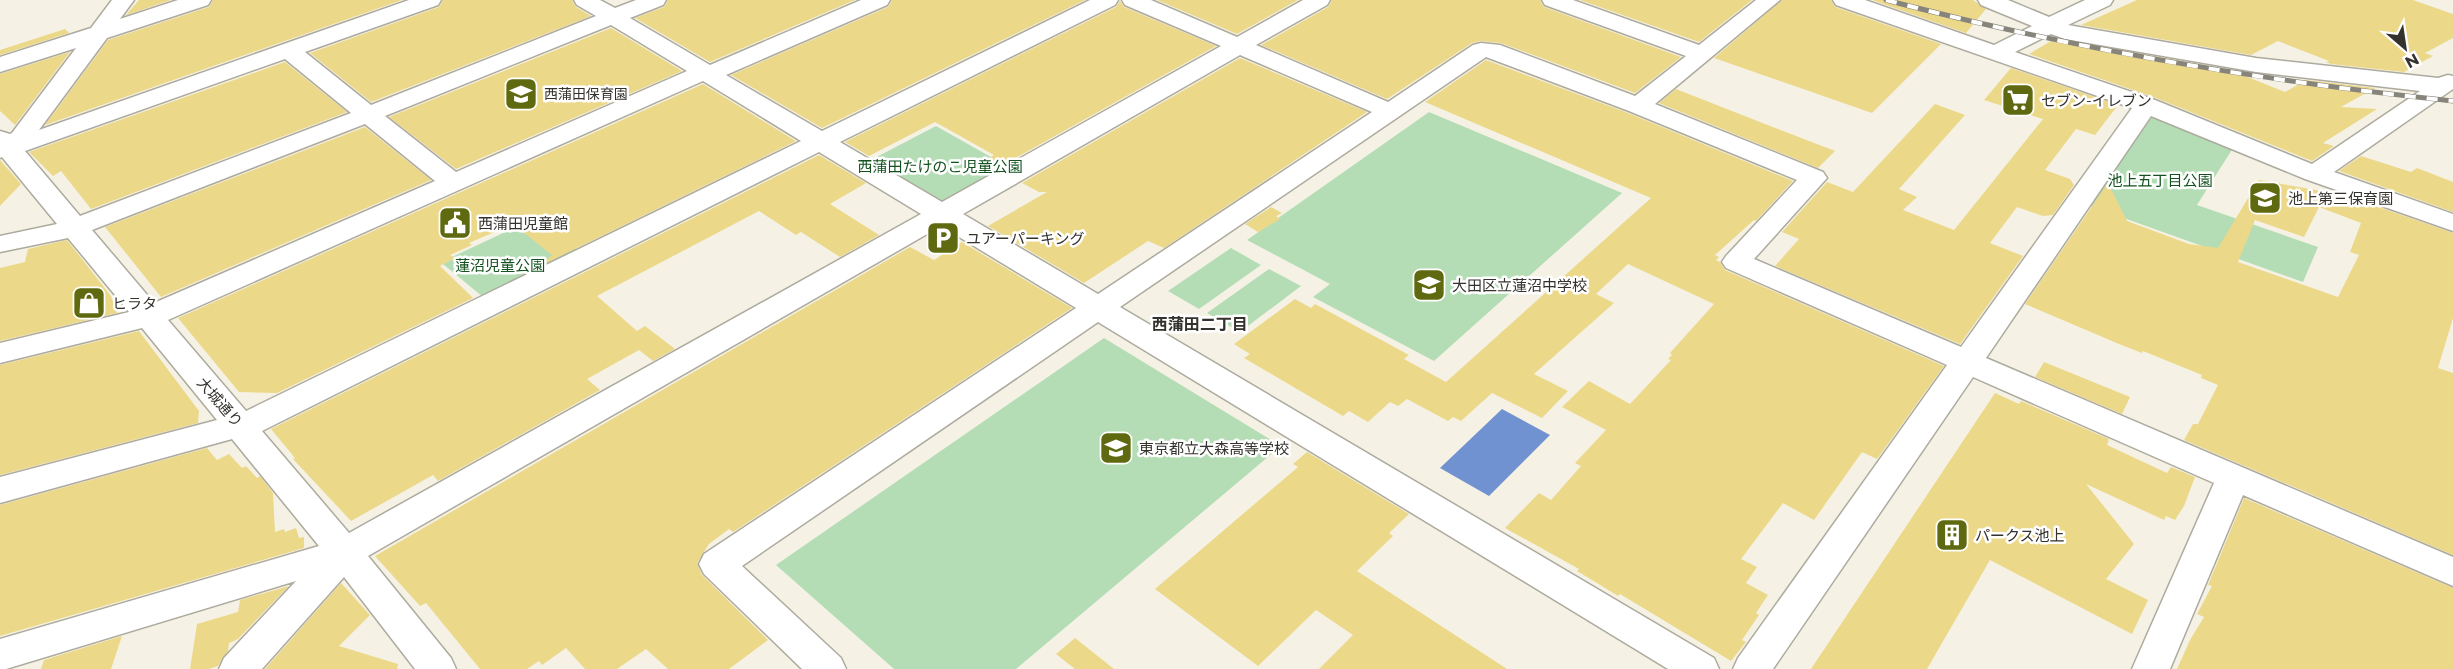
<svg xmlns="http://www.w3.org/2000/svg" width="2453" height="669" font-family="Montserrat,'Noto Sans JP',sans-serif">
	<rect width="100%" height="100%" fill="#f5f2e5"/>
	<!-- green -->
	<path fill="#b4ddb5" d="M1429 112 1622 193 1434 361 1313 297 1330 284 1247 240Z
		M2151 115 2233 148 2197 205 2318 247 2303 282 2090 206Z
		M936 126 1014 170 946 207 869 161Z
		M514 202 583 254 489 302 443 264 453 259 452 257 514 228 494 211Z
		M1231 248 1261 265 1199 309 1168 291Z
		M1269 269 1301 286 1240 332 1207 313Z
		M1104 338 1281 446 1016 669H894L776 565Z"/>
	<!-- water -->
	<path fill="#7192d0" d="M1502 409 1550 435 1489 496 1440 468Z"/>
	<!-- building -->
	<path fill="#ecd889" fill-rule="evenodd" d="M139 0H171L126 15Z
		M213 0H402L45 125 108 40 209 7Z
		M443 0H572L576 7 591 16 371 102 310 53 439 7Z
		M668 0H855L710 62 635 18 664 7Z
		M892 0H1085L822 128 731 75 888 7Z
		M1157 0H1298L1237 34Z
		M1332 0H1540L1544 7 1681 57 1635 93 1501 43 1480 41 1472 43 1387 99 1261 45 1328 7Z
		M1580 0H1752L1699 42Z
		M1782 0H1831L1835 7 1941 44 1872 113 1714 58Z
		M1872 0H1973L1986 9 1966 33Z
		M2137 0H2413L2453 14V38L2425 53 2433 56 2404 72 2331 64 2326 62 2329 61 2278 41 2251 55 2081 25Z
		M1120 1 1124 7 1216 46 996 169 982 162 994 155 935 122 869 156 845 142 1116 7Z
		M611 28 682 71 456 169 389 117Z
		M65 29 69 33 0 55V50Z
		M2056 38 2230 70 2285 92 2306 80 2375 88 2341 107 2377 109 2323 143 2334 146 2312 161 2156 98 2029 54Z
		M70 52 15 125 0 111V74Z
		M1240 58 1367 112 1164 248 1148 241 1084 283 988 226 1047 192H1039L1022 183Z
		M1486 60 1628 113 1793 181 1756 221 1754 220 1715 255 1719 257 1716 260 1720 262 1725 270 1944 366 1877 459 1862 452 1814 520 1783 503 1741 559 1757 567 1746 583 1768 595 1756 613 1759 615 1742 640 1746 642 1731 661 1620 594 1618 596 1597 583 1577 571 1579 569 1505 528 1539 493 1551 500 1581 466 1575 463 1606 430 1562 407 1589 381 1630 404 1671 360 1668 359 1672 355 1670 353 1714 304 1628 264 1596 294 1614 303 1534 374 1568 391 1542 418 1492 393 1461 421 1453 417 1448 421 1407 399 1398 406 1390 402 1368 422 1349 411 1343 416 1244 358 1250 354 1234 344 1295 299 1311 308 1315 304 1409 355 1404 359 1446 382 1651 198 1425 102Z
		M285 62 347 112 91 209 61 171 53 176 29 152Z
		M2011 68 2118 105 2095 135 2076 129 2045 170 2070 179 2074 185 2053 215 2043 216 2017 207 1990 243 2023 256 1960 344 1775 266 1799 239 1782 232 1827 182 1853 192 1935 104 1965 115 1899 189 1917 197 1903 210 1954 230 2043 119 1984 100Z
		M703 84 796 141 538 267 552 255 513 224 469 243 472 245 450 255 455 258 440 266 473 298 277 393 239 392 178 318Z
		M1676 89 1765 124 1835 151 1818 168 1659 103Z
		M365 127 431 180 161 297 105 227Z
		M819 155 866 183 830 204 879 235 840 257 801 232 796 235 759 211 597 296 637 331 645 326 675 349 653 361 639 350 587 379 600 390 438 481 433 475 351 521 293 459 295 458 271 429Z
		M2361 156 2411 172 2417 168 2453 182V212L2339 171Z
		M0 160 21 184 0 206Z
		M2259 180 2344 195 2453 233V318L2438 368 2453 373V555L2184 440 2193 424H2198L2218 385 2201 378 2202 375 2143 351 2142 353 2119 344 2025 304 2108 183 2127 221 2189 244 2218 248ZM2319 207 2361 223 2350 252 2359 255 2338 297 2238 262 2255 220 2304 237Z
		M1271 207 1282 213 1276 216 1280 219 1258 232 1245 224Z
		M67 240 111 296 117 313 0 341V268L25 262 28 249Z
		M962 242 1072 308 733 532 729 529 709 544 697 563 702 575 768 640 729 669H668L646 649 617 669H585L566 648 542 665 539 661 527 669H480L426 603 420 606 375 556 910 247 934 260Z
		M139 331 199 411 198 423 0 475V365Z
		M2044 362 2130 397 2122 414 2035 377Z
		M1995 393 2019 404 2021 401 2109 439 2107 445 2167 473 2171 467 2195 477 2184 506 2175 520 2166 516 2164 520 2086 484 2134 544 2106 579 2148 600 2132 634 1990 560 1927 669H1811Z
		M207 448 217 460 229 454 242 468 246 466 257 478 260 476 273 493 275 532 284 529 285 532 296 528 299 538 304 537V548L0 636V505Z
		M1307 452 1409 514 1389 533 1393 536 1357 571 1507 669H1319L1353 635 1316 610 1258 666 1155 589 1298 467 1293 464Z
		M2244 498 2453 588V669H2177L2190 640 2204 617 2197 614 2212 586 2208 585Z
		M341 583 370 615 339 646 398 664 397 669H265Z
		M289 586 238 639 229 643 228 651 218 666 209 669H190L197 624 238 612 240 600Z
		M122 636 111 669H41L44 660Z
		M1075 638 1114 669H1075L1056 654Z"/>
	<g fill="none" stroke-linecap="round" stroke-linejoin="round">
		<!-- minor casing -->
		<g stroke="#adaa9e" stroke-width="3">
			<path id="minor" d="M112 0H134L120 19 178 0H211L208 5 107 38 39 130 409 0H441L438 5 305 52 371 105 596 16 577 5 574 0H600L615 8 636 0H666L663 5 630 18 710 65 861 0H890L887 5 726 75 822 131 1090 0H1118L1115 5 840 142 942 202 1221 46 1125 5 1122 0H1151L1237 37 1303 0H1330L1327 5 1256 45 1388 102 1473 45 1481 43 1500 45 1635 96 1686 56 1545 5 1542 0H1573L1699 45 1756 0H1780L1655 104 1823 172 1827 178 1754 259 1961 347 2132 108 1836 5 1833 0H1865L1994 45 2032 26 1981 5 1978 0H2008L2049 17 2085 0H2113L2110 5 2068 25 2256 58 2438 78 2448 75 2453 76V89L2334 172 2453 214V231L2305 179 2151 116 1986 358 2453 557V586L2243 495 2170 669H2132L2214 483 1973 377 1773 669H1733L1738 658 1947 365 1726 268 1722 262 1726 256 1797 180 1629 111 1486 57 1120 307 1714 658 1719 669H1668L1098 322 742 566 841 658 846 669H802L704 574 699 564 704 554 1076 308 941 226 368 556 451 658 456 669H415L344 577 262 669H219L224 658 296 581 6 669H0V639L319 546 232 439 0 503V477L217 420 142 328 0 363V343L129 312 68 238 0 252V236L57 224 2 157 0 158V131L10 134 12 133 76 48 0 72V57L91 28ZM611 25 687 71 456 172 385 116ZM2051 34 2065 39 2256 72 2420 91 2312 164 2155 100 2015 52ZM1240 55 1372 112 1098 294 963 214ZM285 59 351 113 80 216 25 151ZM703 81 801 141 246 411 168 320ZM365 124 435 181 154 303 92 230ZM819 152 921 214 349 533 262 431Z"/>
		</g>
		<!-- minor -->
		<use href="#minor" fill="#fff" fill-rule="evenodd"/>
		<!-- rail casing -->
		<g stroke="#87847c" stroke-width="5">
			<path id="rail" d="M1886 0C2073 49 2261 81 2453 101"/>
		</g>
		<!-- rail -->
		<use href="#rail" stroke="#fff" stroke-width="4" stroke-dasharray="11" stroke-linecap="butt"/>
	</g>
	<!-- icons -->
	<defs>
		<g id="school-square" transform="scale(1.725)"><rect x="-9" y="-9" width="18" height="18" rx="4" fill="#5f6a10" stroke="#fff"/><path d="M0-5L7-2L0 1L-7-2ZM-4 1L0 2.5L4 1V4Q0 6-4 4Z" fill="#fff"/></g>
		<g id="supermarket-square" transform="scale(1.725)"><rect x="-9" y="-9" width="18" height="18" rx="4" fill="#5f6a10" stroke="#fff"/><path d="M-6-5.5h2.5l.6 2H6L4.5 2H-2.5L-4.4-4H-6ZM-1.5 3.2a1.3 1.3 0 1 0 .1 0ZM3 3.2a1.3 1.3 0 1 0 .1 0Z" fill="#fff"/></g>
		<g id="civic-square" transform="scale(1.725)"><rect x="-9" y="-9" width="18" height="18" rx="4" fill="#5f6a10" stroke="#fff"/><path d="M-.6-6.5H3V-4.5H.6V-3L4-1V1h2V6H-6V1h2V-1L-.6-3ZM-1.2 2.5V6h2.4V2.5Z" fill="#fff"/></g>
		<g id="parking-square" transform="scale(1.725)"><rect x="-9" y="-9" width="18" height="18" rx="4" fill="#5f6a10" stroke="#fff"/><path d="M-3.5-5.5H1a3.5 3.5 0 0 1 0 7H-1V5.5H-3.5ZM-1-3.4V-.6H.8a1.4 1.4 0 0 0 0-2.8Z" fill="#fff"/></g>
		<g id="shop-square" transform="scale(1.725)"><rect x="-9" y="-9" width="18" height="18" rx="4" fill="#5f6a10" stroke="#fff"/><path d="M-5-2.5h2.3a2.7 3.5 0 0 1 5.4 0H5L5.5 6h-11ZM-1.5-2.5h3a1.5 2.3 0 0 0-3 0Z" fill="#fff"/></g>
		<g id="building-square" transform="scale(1.725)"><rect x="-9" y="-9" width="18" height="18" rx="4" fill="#5f6a10" stroke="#fff"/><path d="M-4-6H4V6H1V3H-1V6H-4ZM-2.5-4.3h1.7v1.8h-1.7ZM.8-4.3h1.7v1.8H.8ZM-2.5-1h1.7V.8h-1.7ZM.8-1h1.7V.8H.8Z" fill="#fff"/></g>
	</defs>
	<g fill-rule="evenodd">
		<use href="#school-square" x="521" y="94"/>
		<use href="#supermarket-square" x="2018" y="100"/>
		<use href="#school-square" x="2265" y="198"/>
		<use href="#civic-square" x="455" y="223"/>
		<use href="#parking-square" x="943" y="238"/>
		<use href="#school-square" x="1429" y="285"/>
		<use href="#shop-square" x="89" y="303"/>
		<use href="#school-square" x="1116" y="448"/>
		<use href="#building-square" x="1952" y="535"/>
	</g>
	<g text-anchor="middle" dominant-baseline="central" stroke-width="5" stroke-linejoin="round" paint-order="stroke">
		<!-- far-poi labels -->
		<g font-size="14" fill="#34322d" stroke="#fff" text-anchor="start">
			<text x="544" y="94">西蒲田保育園</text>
		</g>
		<!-- poi labels -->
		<g font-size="15" fill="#34322d" stroke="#fff" text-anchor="start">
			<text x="2041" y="100">セブン-イレブン</text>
			<text x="2288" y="198">池上第三保育園</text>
			<text x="478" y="223">西蒲田児童館</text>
			<text x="966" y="238">ユアーパーキング</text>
			<text x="1452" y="285">大田区立蓮沼中学校</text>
			<text x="112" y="303">ヒラタ</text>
			<text x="1139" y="448">東京都立大森高等学校</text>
			<text x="1975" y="535">パークス池上</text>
		</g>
		<!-- park labels -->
		<g font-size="15" fill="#13521e" stroke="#fff">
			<text x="940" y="166">西蒲田たけのこ児童公園</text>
			<text x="2160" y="180">池上五丁目公園</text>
			<text x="500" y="265">蓮沼児童公園</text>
		</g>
		<!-- street labels -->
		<g font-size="15" fill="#34322d" stroke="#fff">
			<text transform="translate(220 402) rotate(49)">大城通り</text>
		</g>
		<!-- neighbourhood labels -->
		<g font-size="16" font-weight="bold" fill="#34322d" stroke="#fff">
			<text x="1200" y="324">西蒲田二丁目</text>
		</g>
	</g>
	<!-- north arrow -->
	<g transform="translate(2405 48) rotate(151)" stroke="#ffffff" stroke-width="4.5" paint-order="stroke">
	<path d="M0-4.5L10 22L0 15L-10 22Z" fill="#34322d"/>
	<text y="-9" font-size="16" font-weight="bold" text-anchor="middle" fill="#34322d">N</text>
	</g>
</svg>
